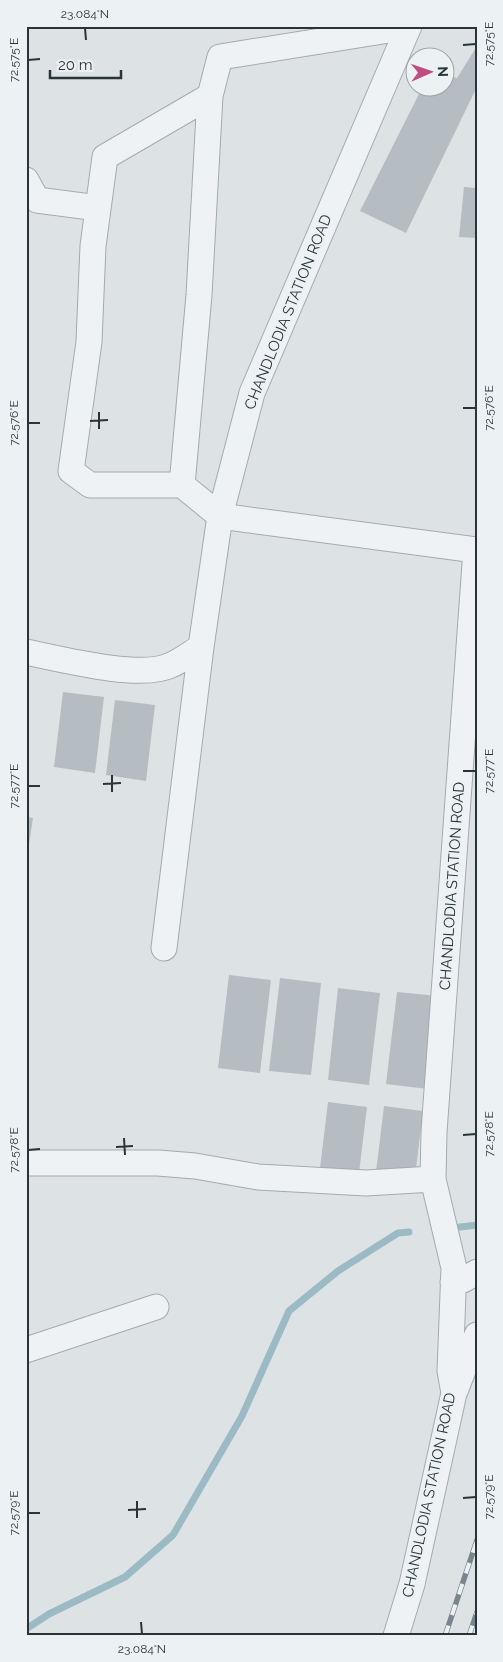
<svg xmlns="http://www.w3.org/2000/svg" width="503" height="1662" font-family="Raleway,sans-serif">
	<rect width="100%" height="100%" fill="#dde3e5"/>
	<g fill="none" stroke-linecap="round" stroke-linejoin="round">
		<!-- stream -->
		<path stroke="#9bbac3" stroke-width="7" d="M452 1228 477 1225
			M26 1629 49 1614 125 1577 173 1535 242 1416 289 1311 338 1271 398 1233 409 1232"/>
	</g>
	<!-- building -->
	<path fill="#b5bdc2" d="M477 46V91H475L406 233 360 211 422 88H446V75L457 78Z
		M464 187 477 188V238L459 237Z
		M63 692 104 697 95 773 54 767Z
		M115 700 155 705 146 781 106 775Z
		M26 817 33 818 27 857H26Z
		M229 975 271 980 260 1073 218 1068Z
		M280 978 321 983 311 1075 269 1071Z
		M338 988 380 993 369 1085 328 1080Z
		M397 992 439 996 428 1089 386 1084Z
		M328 1102 367 1107 359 1173 320 1168Z
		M384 1106 423 1111 415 1177 376 1172Z"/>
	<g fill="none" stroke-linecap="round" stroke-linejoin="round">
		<!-- minor casing -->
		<g stroke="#a3abae" stroke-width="27">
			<path id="minor" d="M26 180 37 200 98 208
				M182 485H90L71 471 89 342 93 246 105 157 210 96
				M220 516 476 550 434 1132 433 1179 454 1268 450 1371 454 1393 412 1584 396 1636
				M220 516 182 485 199 295 210 96 220 57 408 27
				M26 652C60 659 141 680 171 665 181 661 191 653 201 647L220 516 252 393 409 26
				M164 948 201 647
				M26 1163H158L195 1166 258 1177 366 1183 433 1179
				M453 1282 463 1280 477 1272
				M26 1350 156 1307
				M455 1391 477 1335"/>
		</g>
		<!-- minor -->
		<use href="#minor" stroke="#eff2f4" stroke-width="25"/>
		<!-- rail casing -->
		<g stroke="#78878d" stroke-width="5.5">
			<path id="rail" d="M445 1636 477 1540
				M469 1636 477 1612"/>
		</g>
		<!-- rail -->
		<use href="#rail" stroke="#ecf1f3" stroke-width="4" stroke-dasharray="11" stroke-linecap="butt"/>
	</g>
	<!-- ticks -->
	<path fill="none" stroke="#28343a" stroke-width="2" d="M85 28 86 40M463 45 476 44M28 60 40 59M463 408H476M99 412V429M90 421 108 420M28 423H40M463 771H476M112 775V792M103 784 121 783M28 786H40M463 1135 476 1134M124 1138 125 1155M116 1147 133 1146M28 1150 40 1149M463 1498 476 1497M137 1501V1518M128 1510 146 1509M28 1513H40M141 1622 142 1634"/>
	<g text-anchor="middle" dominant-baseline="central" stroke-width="5" stroke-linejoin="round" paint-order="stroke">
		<!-- street labels -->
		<g font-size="15" fill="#28343a" stroke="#ecf1f3">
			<text transform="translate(288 312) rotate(-68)">CHANDLODIA STATION ROAD</text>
			<text transform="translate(452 886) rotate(-86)">CHANDLODIA STATION ROAD</text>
			<text transform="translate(429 1495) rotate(-78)">CHANDLODIA STATION ROAD</text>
		</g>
	</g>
	<!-- border -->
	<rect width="503" height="1662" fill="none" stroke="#ecf1f3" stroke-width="55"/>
	<!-- north arrow -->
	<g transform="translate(430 72) rotate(88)"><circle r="24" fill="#ecf1f3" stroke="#9ea5a9"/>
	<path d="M0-4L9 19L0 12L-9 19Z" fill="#c04c81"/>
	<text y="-8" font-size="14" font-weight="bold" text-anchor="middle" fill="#28343a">N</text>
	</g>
	<!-- scale -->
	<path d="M50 70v8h71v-8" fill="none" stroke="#28343a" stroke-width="2.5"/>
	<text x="58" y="70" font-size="15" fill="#28343a" stroke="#ecf1f3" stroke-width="4" paint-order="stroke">20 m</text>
	<rect x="28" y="28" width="448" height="1606" fill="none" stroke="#28343a" stroke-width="2"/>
	<g font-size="12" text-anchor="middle" fill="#28343a">
		<text x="85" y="18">23.084°N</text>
		<text transform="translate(489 44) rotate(-90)" y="4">72.575°E</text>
		<text transform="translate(14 60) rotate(-90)" y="4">72.575°E</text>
		<text transform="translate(489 408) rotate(-90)" y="4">72.576°E</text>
		<text transform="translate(14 423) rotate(-90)" y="4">72.576°E</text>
		<text transform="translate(489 771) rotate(-90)" y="4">72.577°E</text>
		<text transform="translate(14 786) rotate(-90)" y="4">72.577°E</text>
		<text transform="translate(489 1134) rotate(-90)" y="4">72.578°E</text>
		<text transform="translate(14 1150) rotate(-90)" y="4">72.578°E</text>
		<text transform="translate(489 1497) rotate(-90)" y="4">72.579°E</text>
		<text transform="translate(14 1513) rotate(-90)" y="4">72.579°E</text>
		<text x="142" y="1653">23.084°N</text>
	</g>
</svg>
